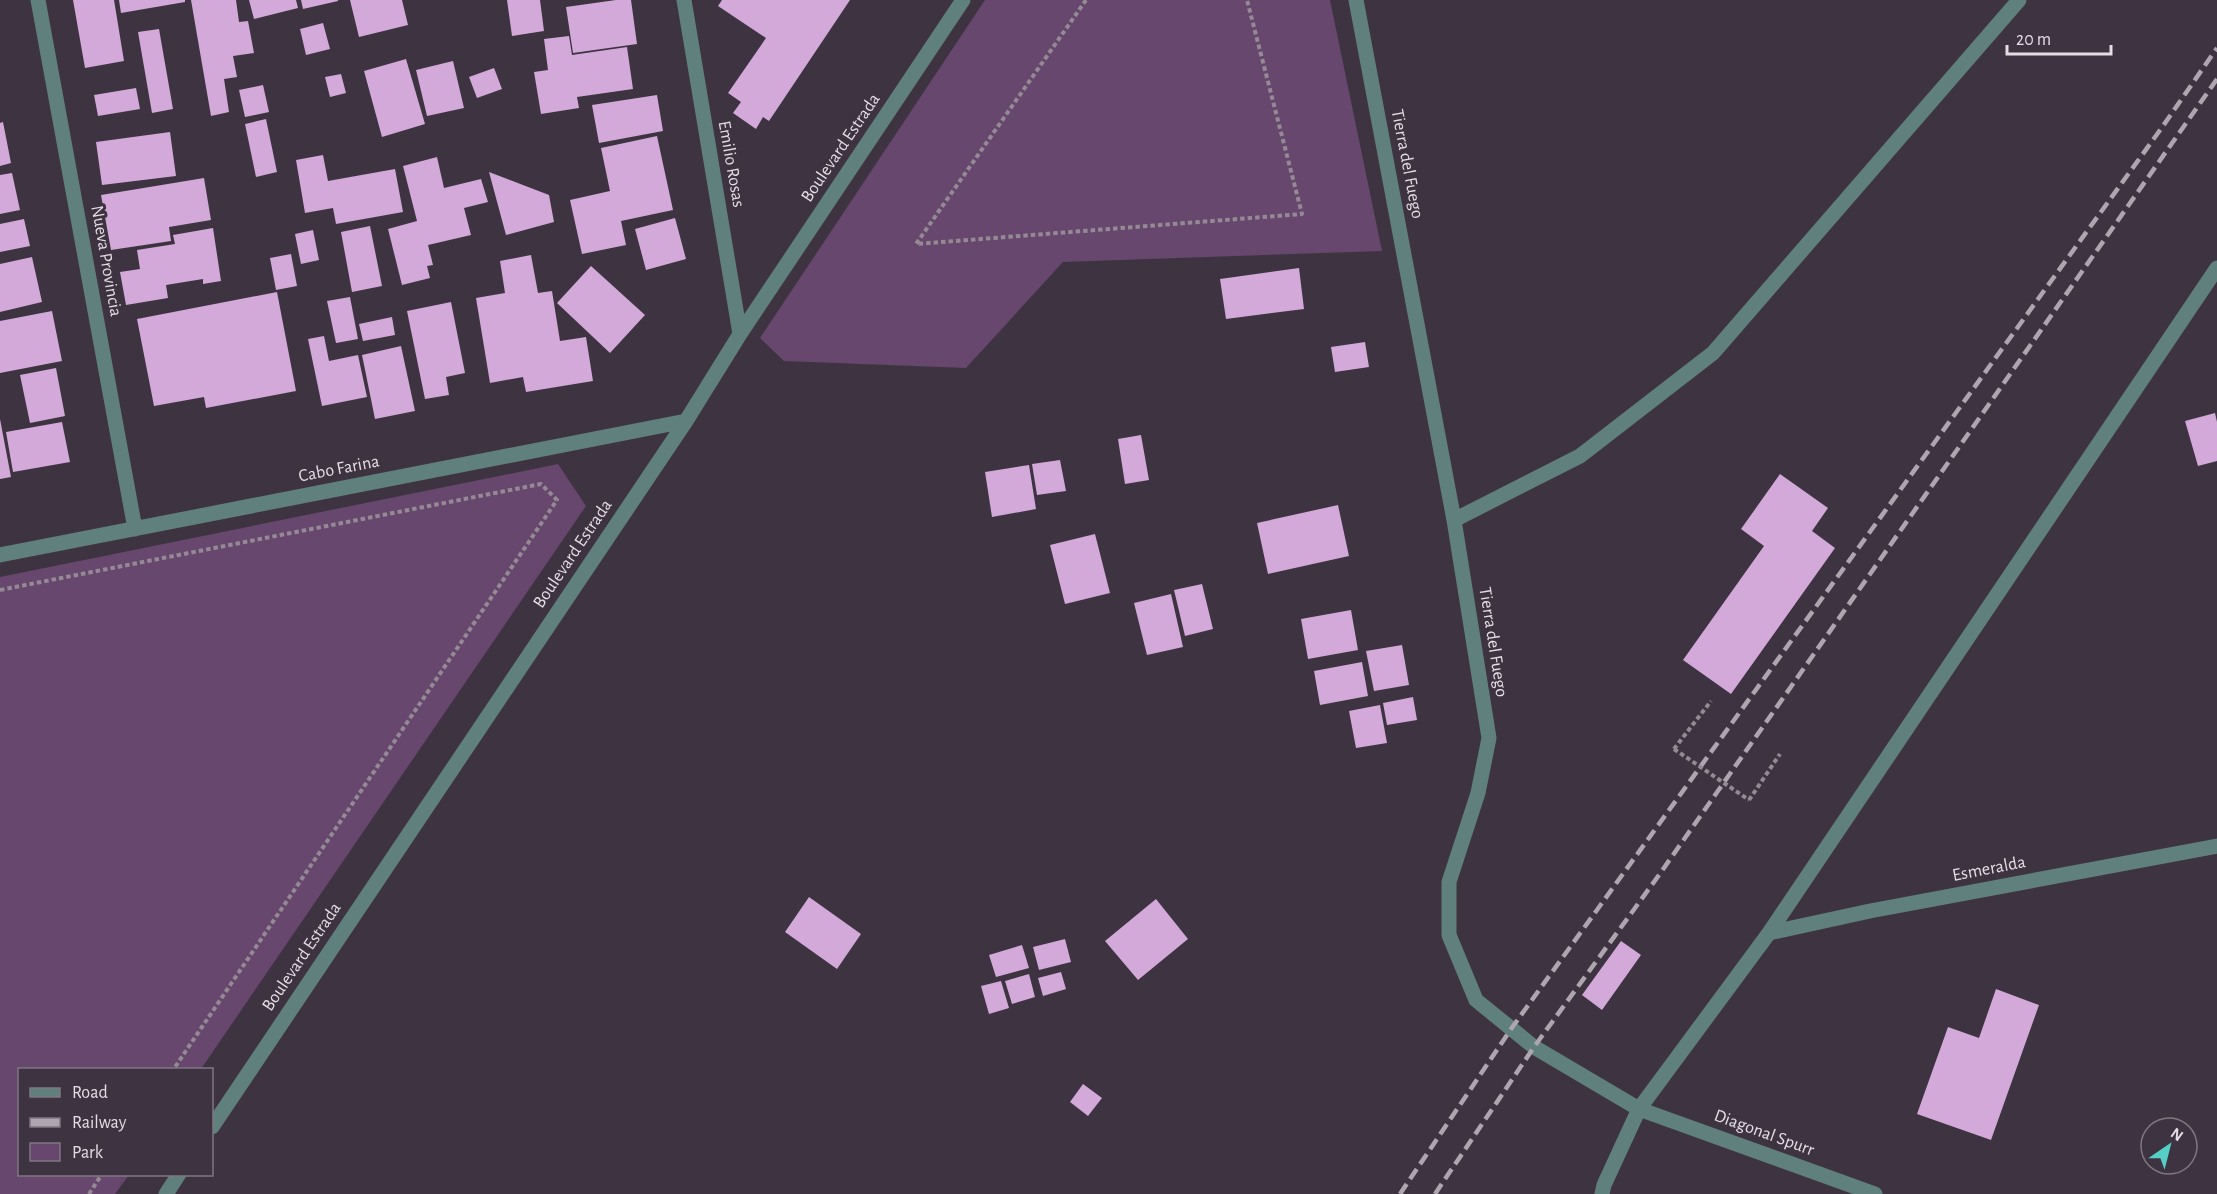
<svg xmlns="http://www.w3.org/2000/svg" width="2217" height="1194" font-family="'Alegreya Sans',sans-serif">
	<rect width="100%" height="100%" fill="#3e3340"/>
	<!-- green -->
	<path fill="#67476d" d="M985 0H1330L1382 251 1063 262 966 368 784 361 760 338Z
		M558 464 586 506 201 1069 20 1070V1174L129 1175 115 1194H0V577Z"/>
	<!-- building -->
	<path fill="#d3a9da" d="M73 0H114L124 61 85 68Z
		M119 0H185V2L121 13Z
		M191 0H236L239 22 248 21 254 53 233 56 237 77 224 79 229 112 211 116Z
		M249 0H296L298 8 254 19Z
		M301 0H338V1L303 9Z
		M350 0H402L408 25 359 37Z
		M507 0H540L544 31 512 36Z
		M616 0H631L637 44 573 53 566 7Z
		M722 0H850L769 121 763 117 756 129 733 113 741 102 728 93 766 38 718 6Z
		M323 23 330 49 306 55 300 29Z
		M159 29 173 109 152 113 138 32Z
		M569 36 572 55 627 47 633 89 577 97 579 108 541 114 534 72 548 70 544 39Z
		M406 59 425 124 382 137 364 71Z
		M453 61 464 108 427 116 416 70Z
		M494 68 502 89 477 98 469 77Z
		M341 74 346 93 330 97 325 77Z
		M263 85 269 112 245 117 239 90Z
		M136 88 140 109 98 116 94 95Z
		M657 95 663 131 599 143 592 105Z
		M266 119 277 172 256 177 245 124Z
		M3 122 11 163 0 166V123Z
		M170 132 176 176 102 185 96 142Z
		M657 136 673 210 621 221 626 245 582 254 570 200 610 191 601 148Z
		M323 155 328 181 395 169 403 212 336 224 333 208 305 213 296 160Z
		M437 157 444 188 481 179 488 202 464 208 471 235 428 245 433 265 427 266 430 278 402 285 388 229 417 221 403 166Z
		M489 172 549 195 554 222 506 235Z
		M12 173 20 210 0 214V175Z
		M204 178 211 220 169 227 171 241 111 250 101 195Z
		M675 218 686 259 646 270 635 229Z
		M24 219 30 246 0 252V224Z
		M370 226 382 286 352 292 341 232Z
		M213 228 221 281 203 284V279L166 285 168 298 126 305 120 272 140 269 137 250 175 244 173 235Z
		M313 230 319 260 301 264 295 234Z
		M291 254 297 286 276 290 270 258Z
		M531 255 538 293 552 291 560 341 586 337 593 381 526 392 523 377 490 383 476 298 505 293 500 261Z
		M32 257 42 302 0 312V264Z
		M591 266 645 315 610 353 557 303Z
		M1299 268 1304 309 1226 319 1220 279Z
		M277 292 296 391 206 408 204 397 154 406 137 319Z
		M350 297 358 339 336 343 327 301Z
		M451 302 465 373 446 377 449 395 425 399 407 311Z
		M52 311 62 361 0 373V321Z
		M392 317 395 335 363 341 359 324Z
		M324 336 329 361 358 355 367 397 322 406 308 339Z
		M1365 342 1369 367 1335 372 1331 347Z
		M401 346 415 411 375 419 362 355Z
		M56 368 65 416 30 423 20 375Z
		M2215 413 2217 422V461L2198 466 2185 421Z
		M0 419 11 477 0 479Z
		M62 422 70 462 13 472 6 432Z
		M1141 435 1149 480 1125 484 1118 439Z
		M1060 460 1066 491 1037 495 1032 464Z
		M1029 465 1036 509 992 517 985 472Z
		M1780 474 1828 508 1812 531 1835 548 1731 694 1683 660 1764 546 1741 529Z
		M1338 505 1349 556 1268 574 1257 523Z
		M1095 534 1110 593 1065 604 1050 545Z
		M1202 584 1213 629 1185 636 1174 590Z
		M1171 594 1183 647 1147 655 1134 603Z
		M1351 610 1358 650 1308 659 1301 619Z
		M1402 645 1409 685 1374 691 1366 651Z
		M1362 662 1368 696 1320 705 1314 671Z
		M1413 697 1417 720 1387 725 1383 703Z
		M1380 705 1387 743 1356 748 1349 711Z
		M809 897 861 934 837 969 785 932Z
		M1156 899 1188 939 1138 980 1105 941Z
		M1065 939 1071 962 1039 970 1033 947Z
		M1621 941 1641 955 1602 1010 1582 995Z
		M1022 945 1029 968 996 977 989 955Z
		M1061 972 1066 989 1043 996 1038 978Z
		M1029 974 1035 997 1012 1004 1005 981Z
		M1001 981 1009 1008 989 1014 981 986Z
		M1996 989 2039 1005 1991 1140 1917 1114 1948 1027 1979 1038Z
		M1083 1084 1102 1098 1088 1116 1070 1102Z"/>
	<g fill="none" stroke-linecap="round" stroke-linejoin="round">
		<!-- path -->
		<path stroke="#938a94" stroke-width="4" stroke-dasharray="4.5 3" stroke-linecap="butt" d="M1086 0 916 244 1302 214 1247 0
			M0 590 541 484 557 500 173 1070
			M1674 749 1711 701
			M1749 800 1780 754
			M89 1194 102 1174"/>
		<!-- minor -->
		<path stroke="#60807d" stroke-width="15" d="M38 0 135 529
			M684 0 740 334
			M1356 0 1454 520 1489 738 1478 793 1449 882V935L1476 1000 1534 1047 1639 1109 1875 1194
			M1454 520 1580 456 1713 353 2019 0
			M0 555 686 421
			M1769 933 1870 911 2217 846
			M212 1127 686 421 740 334 963 0
			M166 1194 179 1174
			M1602 1194 1604 1185 1639 1109 1769 933 2217 268"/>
		<!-- rail -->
		<path stroke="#ada5af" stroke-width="4.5" stroke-dasharray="12 6" stroke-linecap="butt" d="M1400 1194 1511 1029 2163 126 2217 48
			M1435 1194 1534 1047 1659 875 2217 79"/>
		<!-- path-bridge -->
		<path stroke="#938a94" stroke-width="4" stroke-dasharray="4.5 3" stroke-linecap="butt" d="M1674 749 1749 800"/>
	</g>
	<g text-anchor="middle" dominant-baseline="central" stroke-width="6" stroke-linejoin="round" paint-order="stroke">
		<!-- street labels -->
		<g font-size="18" fill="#e4dde5" stroke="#3e3340">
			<text transform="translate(841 148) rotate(-56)">Boulevard Estrada</text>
			<text transform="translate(731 164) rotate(80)">Emilio Rosas</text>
			<text transform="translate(1407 164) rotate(79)">Tierra del Fuego</text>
			<text transform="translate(106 261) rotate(80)">Nueva Provincia</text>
			<text transform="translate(339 469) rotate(-11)">Cabo Farina</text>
			<text transform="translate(573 554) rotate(-56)">Boulevard Estrada</text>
			<text transform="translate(1493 642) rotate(81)">Tierra del Fuego</text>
			<text transform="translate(1989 869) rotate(-11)">Esmeralda</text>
			<text transform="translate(302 957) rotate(-56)">Boulevard Estrada</text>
			<text transform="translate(1764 1133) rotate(20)">Diagonal Spurr</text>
		</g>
	</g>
	<!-- legend -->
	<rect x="18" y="1068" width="195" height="108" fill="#3e3340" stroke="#807782" stroke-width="1.5"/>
	<rect x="30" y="1088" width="30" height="9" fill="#60807d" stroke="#807782" stroke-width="1.5"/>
	<text x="72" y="1098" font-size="18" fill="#e4dde5">Road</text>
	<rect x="30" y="1118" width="30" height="9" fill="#ada5af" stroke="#807782" stroke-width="1.5"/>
	<text x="72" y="1128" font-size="18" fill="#e4dde5">Railway</text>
	<rect x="30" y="1143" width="30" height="18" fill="#67476d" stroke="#807782" stroke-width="1.5"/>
	<text x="72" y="1158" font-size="18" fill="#e4dde5">Park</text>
	<!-- north arrow -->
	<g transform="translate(2169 1146) rotate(35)"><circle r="28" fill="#3e3340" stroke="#807782" stroke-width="1.5"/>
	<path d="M0-4.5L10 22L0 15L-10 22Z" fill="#55cec5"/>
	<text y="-9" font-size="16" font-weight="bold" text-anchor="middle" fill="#e4dde5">N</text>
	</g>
	<!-- scale -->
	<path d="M2007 45v9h104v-9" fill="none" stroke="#e4dde5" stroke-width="3"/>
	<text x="2016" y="45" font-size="18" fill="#e4dde5" stroke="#3e3340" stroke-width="4.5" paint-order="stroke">20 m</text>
</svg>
